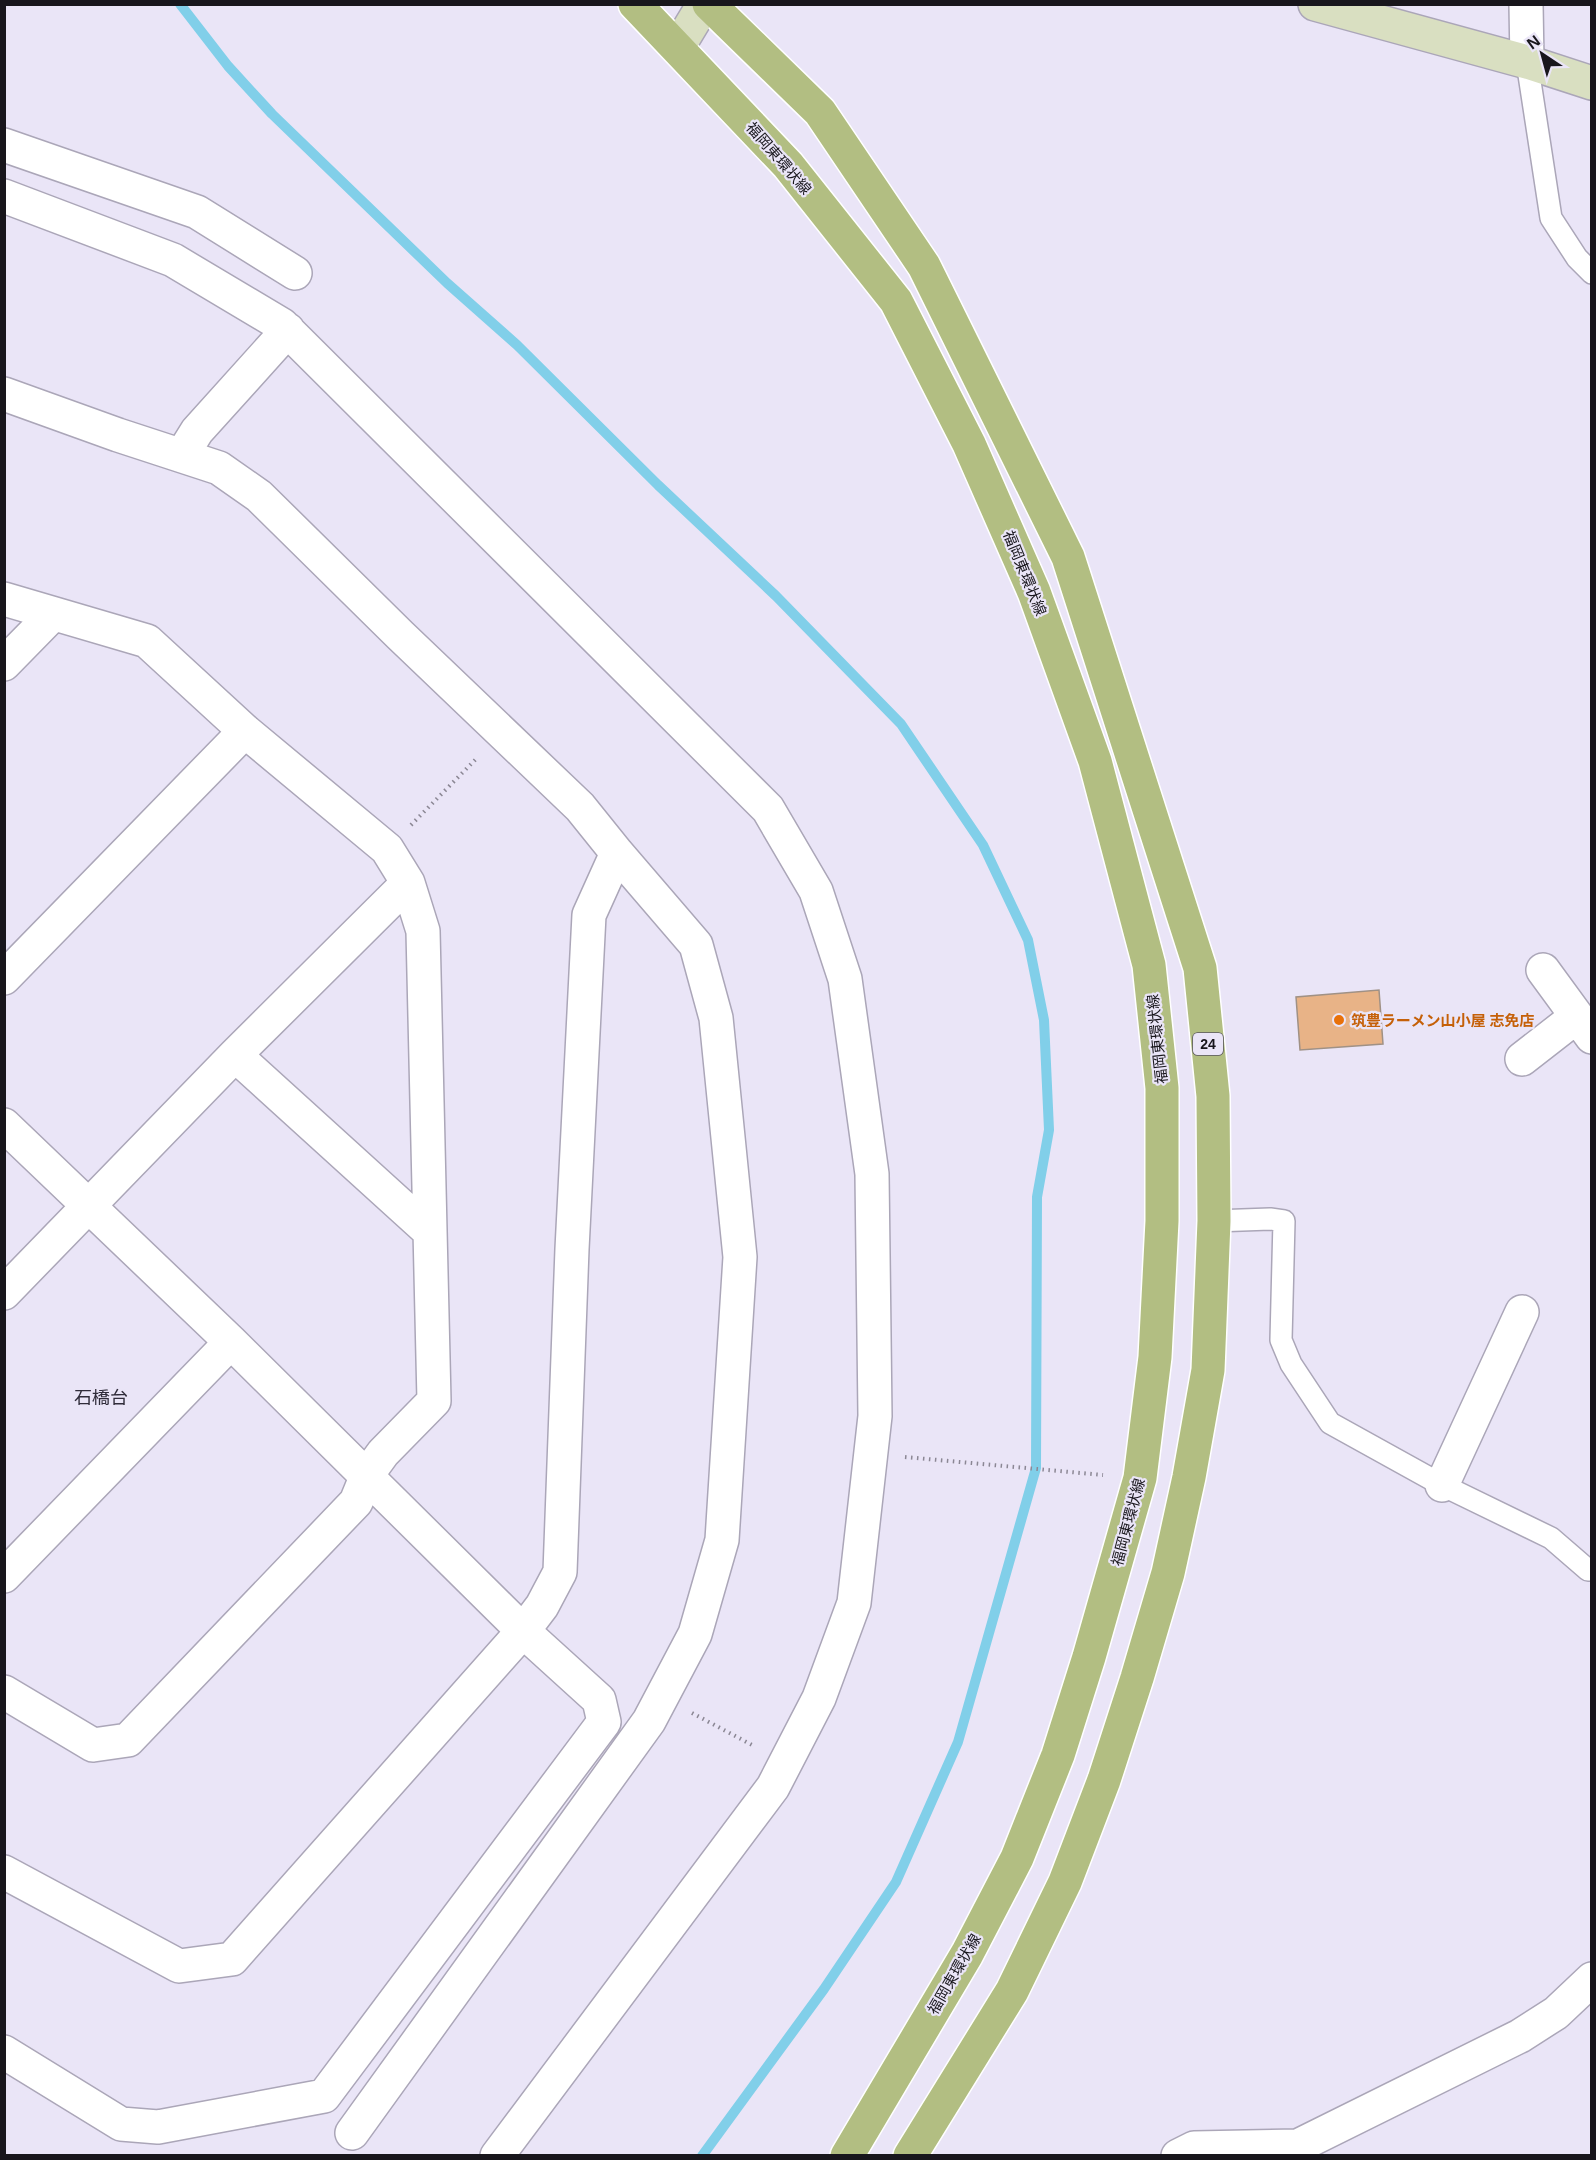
<svg xmlns="http://www.w3.org/2000/svg" width="1596" height="2160" font-family="Arial,'Noto Sans JP',sans-serif">
	<rect width="100%" height="100%" fill="#eae5f7"/>
	<g fill="none" stroke-linecap="round" stroke-linejoin="round">
		<!-- stream -->
		<path stroke="#81cfe9" stroke-width="10" d="M180 4 228 66 272 114 447 283 517 345 658 485 776 596 901 724 983 845 1028 940 1044 1020 1049 1130 1037 1197 1036 1468 958 1742 896 1882 824 1989 702 2156"/>
	</g>
	<!-- building -->
	<path fill="#e8b387" stroke="#a09185" stroke-width="1.5" d="M1379 990 1383 1044 1300 1050 1296 997Z"/>
	<g fill="none" stroke-linecap="round" stroke-linejoin="round">
		<!-- lane casing -->
		<g stroke="#aba6b8" stroke-width="24">
			<path id="lane" d="M1527 62 1551 218 1577 258 1592 273
				M1214 1221 1270 1219 1284 1221 1281 1340 1291 1364 1330 1423 1442 1485 1551 1538 1588 1570H1592"/>
		</g>
		<!-- street casing -->
		<g stroke="#aba6b8" stroke-width="36">
			<path id="street" d="M1526 4 1527 62
				M4 145 197 212 295 273
				M4 196 173 260 282 325 768 809 816 891 845 979 872 1174 875 1416 854 1603 819 1698 773 1787 497 2156
				M4 394 118 435 219 468 259 496 400 635 580 807 617 853 696 945 716 1018 740 1257 722 1540 695 1634 649 1721 352 2133
				M182 455 197 431 288 330
				M4 599 147 641 245 731 387 849 408 883 423 931 434 1401 383 1453 367 1475 356 1502 128 1740 93 1745 4 1692
				M4 664 53 614
				M1543 970 1592 1037
				M4 978 245 731
				M235 1055 430 1232
				M1522 1059 1576 1017
				M4 1125 231 1342 523 1631 599 1700 604 1722 324 2096 158 2127 121 2124 4 2052
				M4 1293 235 1055 408 883
				M1442 1485 1522 1312
				M4 1576 231 1342
				M4 1872 179 1966 232 1959 523 1631 542 1606 560 1572 572 1249 589 915 617 853
				M1178 2156 1194 2148 1298 2146 1520 2036 1556 2013 1592 1979"/>
		</g>
		<!-- secondary casing -->
		<g stroke="#aba6b8" stroke-width="36">
			<path id="secondary" d="M1315 4 1527 62 1592 83
				M678 47 704 4"/>
		</g>
		<!-- primary casing -->
		<g stroke="#fff" stroke-width="36">
			<path id="primary" d="M635 4 788 165 896 301 969 444 1034 592 1095 761 1149 965 1162 1088V1221L1155 1357 1140 1478 1089 1657 1058 1755 1017 1858 967 1954 847 2156
				M709 4 820 112 924 266 1068 557 1200 968 1213 1096 1214 1221 1208 1370 1189 1477 1168 1573 1137 1678 1104 1780 1065 1882 1012 1991 910 2156"/>
		</g>
		<!-- path -->
		<path stroke="#8b8794" stroke-width="4" stroke-dasharray="1.5 4.5" stroke-linecap="butt" d="M411 825 477 758
			M905 1457 1103 1475
			M692 1713 754 1746"/>
		<!-- lane -->
		<use href="#lane" stroke="#fff" stroke-width="21"/>
		<!-- street -->
		<use href="#street" stroke="#fff" stroke-width="33"/>
		<!-- secondary -->
		<use href="#secondary" stroke="#d9dfc1" stroke-width="33"/>
		<!-- primary -->
		<use href="#primary" stroke="#b2be82" stroke-width="33"/>
	</g>
	<!-- markers -->
	<circle fill="#e8710a" stroke="#eae5f7" stroke-width="2" cx="1339" cy="1020" r="6"/>
	<g text-anchor="middle" dominant-baseline="central" stroke-width="4.5" stroke-linejoin="round" paint-order="stroke">
		<!-- shield labels -->
		<rect fill="#eae5f7" stroke="#57545e" stroke-width="1.5" x="1193" y="1033" width="30" height="22" rx="4.5"/>
		<g font-size="14" font-weight="bold" fill="#18161c">
			<text x="1208" y="1044">24</text>
		</g>
		<!-- street labels -->
		<g font-size="15" fill="#18161c" stroke="#eae5f7">
			<text transform="translate(779 158) rotate(49)">福岡東環状線</text>
			<text transform="translate(1025 573) rotate(68)">福岡東環状線</text>
			<text transform="translate(1157 1039) rotate(-96)">福岡東環状線</text>
			<text transform="translate(1128 1522) rotate(-75)">福岡東環状線</text>
			<text transform="translate(954 1974) rotate(-60)">福岡東環状線</text>
		</g>
		<!-- food labels -->
		<g font-size="15" font-weight="bold" fill="#c56008" stroke="#eae5f7" text-anchor="start">
			<text x="1351" y="1020">筑豊ラーメン山小屋 志免店</text>
		</g>
		<!-- quarter labels -->
		<g font-size="18" fill="#302c3a" stroke="#eae5f7">
			<text x="101" y="1398">石橋台</text>
		</g>
	</g>
	<!-- border -->
	<rect width="1596" height="2160" fill="none" stroke="#18161c" stroke-width="12"/>
	<!-- north arrow -->
	<g transform="translate(1542 54) rotate(324)" stroke="#eae5f7" stroke-width="4.5" paint-order="stroke">
	<path d="M0-4.5L10 22L0 15L-10 22Z" fill="#18161c"/>
	<text y="-9" font-size="16" font-weight="bold" text-anchor="middle" fill="#18161c">N</text>
	</g>
</svg>
